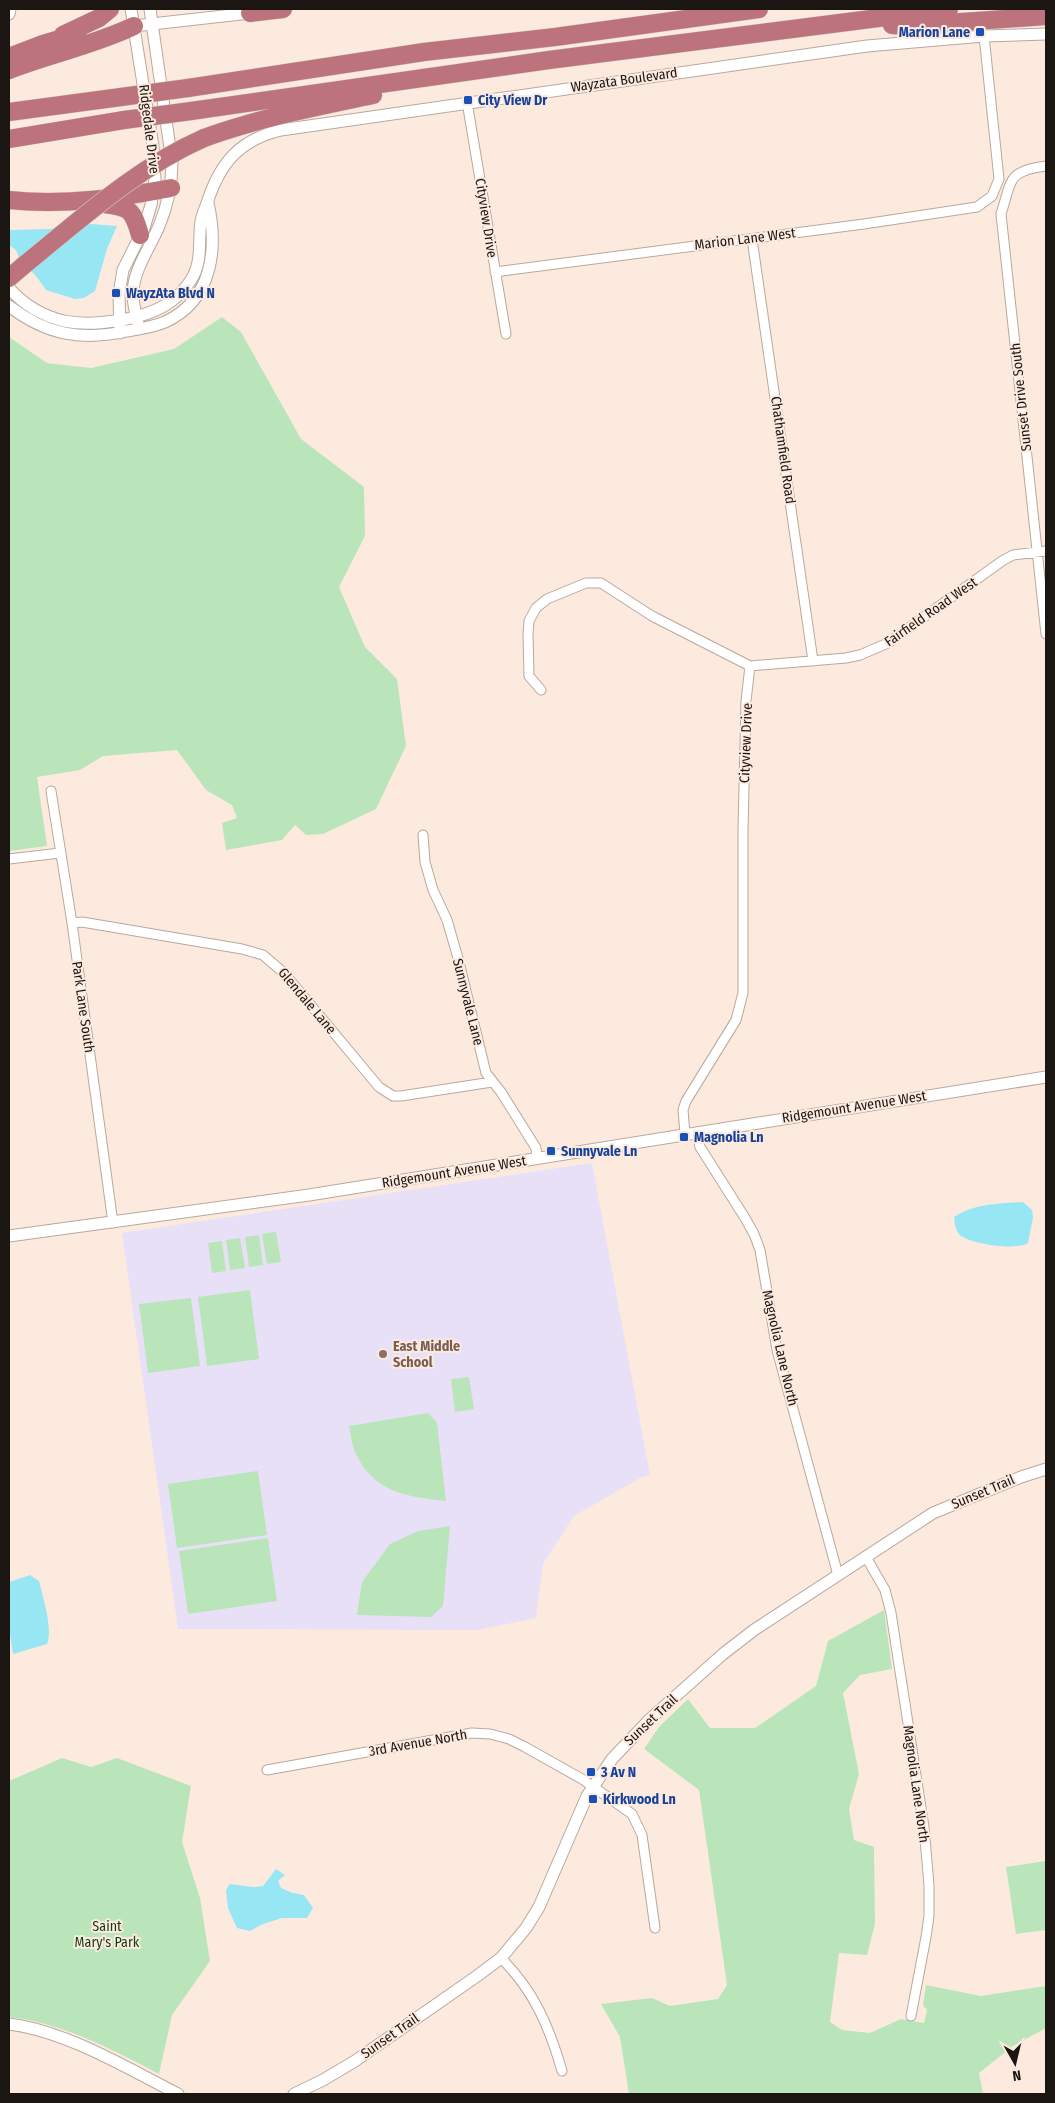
<svg xmlns="http://www.w3.org/2000/svg" width="1055" height="2103" font-family="'Fira Sans Condensed',sans-serif">
	<rect width="100%" height="100%" fill="#fdeadf"/>
	<!-- education -->
	<path fill="#e8e0f6" d="M592 1163 650 1475 642 1477 574 1516 543 1564 536 1618 478 1630 178 1629 122 1233Z"/>
	<!-- green -->
	<path fill="#bae5ba" d="M222 317 241 332 301 439 364 487 365 536 339 587 365 647 397 679 406 746 376 809 323 834 306 835 295 825 282 840 226 850 222 823 237 818 232 805 206 790 177 750 103 756 80 770 37 777 47 846 9 851V337L47 363 91 368 174 349Z
		M276 1232 281 1262 267 1264 262 1234Z
		M259 1235 263 1265 249 1267 245 1237Z
		M240 1238 245 1268 230 1270 226 1240Z
		M222 1241 226 1271 212 1273 208 1243Z
		M250 1290 259 1359 207 1366 198 1297Z
		M191 1298 200 1366 148 1373 139 1304Z
		M469 1377 474 1409 455 1412 451 1379Z
		M428 1413 437 1423 446 1501C409 1497 375 1493 357 1456 352 1447 351 1435 349 1426Z
		M258 1471 267 1535 177 1548 168 1484Z
		M450 1526 443 1606 431 1617 357 1615 362 1582 390 1544 418 1531Z
		M268 1538 277 1601 188 1614 179 1551Z
		M884 1610 892 1669 860 1675 843 1693 859 1774 849 1809 854 1840 874 1847 875 1924 867 1955 839 1953 830 2022 842 2030 870 2033 901 2019 924 2023 927 2010 923 2005 926 1985 981 1996 1046 1986V2028L1013 2046 979 2073 983 2094H629L620 2037 601 2004 652 1998 670 2006 718 1999 727 1985 699 1790 644 1749 659 1727 688 1699 710 1728H755L816 1686 828 1641Z
		M62 1758 91 1767 117 1758 191 1786 182 1842 200 1898 210 1961 172 2015 159 2074C111 2049 63 2023 9 2017V1781Z
		M1046 1861V1930L1016 1934 1006 1867Z"/>
	<!-- water -->
	<path fill="#97e6f4" d="M91 224 117 226 107 249 95 291 84 298 75 299 46 290 36 276 20 260 16 250 9 245V230L50 229Z
		M1023 1202 1032 1210 1033 1218 1028 1243C1016 1251 973 1244 961 1236 955 1231 955 1224 954 1217 973 1204 1000 1203 1023 1202Z
		M30 1575 39 1581C43 1598 53 1628 47 1644L13 1654 9 1627V1582Z
		M276 1869 285 1875 278 1881 281 1888 293 1893 304 1895 313 1908 307 1918H282L263 1924 250 1931 237 1928 228 1908 226 1890 230 1884 253 1887 263 1886Z"/>
	<g fill="none" stroke-linecap="round" stroke-linejoin="round">
		<!-- minor casing -->
		<g stroke="#b9a89d" stroke-width="11">
			<path id="minor" d="M467 102 506 334
				M1046 166C1007 171 1012 180 1001 214L1046 634
				M752 239 813 661
				M495 272 864 224 977 207 992 196 999 179 984 36
				M750 666 846 658 860 655 888 643 1002 561 1013 555 1046 551
				M541 690 529 676 528 634 529 621 536 608 547 599 586 583H601L652 616 750 666
				M51 791 72 923 113 1223
				M423 835 425 862 433 890 447 920 458 958 486 1073 501 1092 536 1148 537 1159
				M9 859 60 853
				M72 923 82 922 242 949 263 955 284 973 379 1087 393 1096H401L492 1082
				M697 1132 700 1147 745 1218 754 1234 760 1250 777 1350 838 1575
				M685 1134 683 1110 686 1101 736 1020 743 993V830L746 701 750 666
				M866 1557 885 1590 891 1613 924 1827 929 1885V1916L926 1937 911 2016
				M267 1770 472 1733 490 1734 509 1739 525 1747 582 1779 632 1814 642 1835 655 1928
				M501 1958C534 1991 549 2026 562 2071"/>
		</g>
		<!-- tertiary casing -->
		<g stroke="#b9a89d" stroke-width="13">
			<path id="tertiary" d="M9 14 10 9
				M134 26 250 13 253 9
				M9 288C23 304 43 316 64 321 92 327 142 320 167 304 177 298 185 289 191 280 203 261 198 241 201 221 202 215 205 209 207 203 220 163 239 140 281 130L867 46 984 36 1046 34
				M9 306C47 335 81 341 127 331 140 329 153 327 165 322 213 300 218 248 208 203
				M139 329C137 318 133 306 133 294 133 270 150 248 159 226 168 205 172 185 172 162L150 9
				M120 333 119 294 123 270 144 228 151 205 155 179 153 146 131 9
				M9 1236 309 1195 1046 1077
				M9 2024C66 2031 127 2068 178 2094
				M294 2094 323 2080 355 2061 477 1976 501 1958 526 1928 539 1907 587 1796 612 1759 650 1719 723 1654 754 1630 933 1513 1021 1477 1046 1469"/>
		</g>
		<!-- motorway casing -->
		<g stroke="#d2d0d0" stroke-width="19">
			<path id="motorway" d="M250 13 283 9
				M892 25 904 26 1046 16
				M63 35 99 18 110 9
				M9 57 43 44 77 34
				M9 70C50 54 94 45 134 26
				M188 88 424 52 555 37 759 9
				M191 111 549 60 949 9
				M9 112 121 97
				M204 138C259 118 316 107 373 95
				M9 139 124 120
				M9 200C63 206 118 198 171 188
				M104 204C130 207 133 210 140 235
				M9 278 23 266"/>
		</g>
		<!-- minor -->
		<use href="#minor" stroke="#fff" stroke-width="9"/>
		<!-- tertiary -->
		<use href="#tertiary" stroke="#fff" stroke-width="11"/>
		<!-- motorway -->
		<use href="#motorway" stroke="#bd737b" stroke-width="18"/>
		<!-- motorway-bridge casing -->
		<g stroke="#d2d0d0" stroke-width="19" stroke-linecap="butt">
			<path id="motorway-bridge" d="M121 97 188 88
				M124 120 191 111
				M23 266C81 219 136 168 204 138"/>
		</g>
		<!-- motorway-bridge -->
		<use href="#motorway-bridge" stroke="#bd737b" stroke-width="18"/>
	</g>
	<!-- markers -->
	<g fill="#1a4fb4" stroke="#fdeadf" stroke-width="2">
		<rect x="975" y="27" width="10" height="10" rx="2.5"/>
		<rect x="463" y="95" width="10" height="10" rx="2.5"/>
		<rect x="111" y="288" width="10" height="10" rx="2.5"/>
		<rect x="679" y="1132" width="10" height="10" rx="2.5"/>
		<rect x="546" y="1146" width="10" height="10" rx="2.5"/>
		<rect x="586" y="1767" width="10" height="10" rx="2.5"/>
		<rect x="588" y="1794" width="10" height="10" rx="2.5"/>
	</g>
	<circle fill="#8d6e63" stroke="#fdeadf" stroke-width="2" cx="383" cy="1354" r="5"/>
	<g text-anchor="middle" dominant-baseline="central" stroke-width="4" stroke-linejoin="round" paint-order="stroke">
		<!-- transit labels -->
		<g font-size="14" font-weight="bold" fill="#164399" stroke="#fdeadf" text-anchor="start">
			<text x="970" y="32" text-anchor="end">Marion Lane</text>
			<text x="478" y="100">City View Dr</text>
			<text x="126" y="293">WayzAta Blvd N</text>
			<text x="694" y="1137">Magnolia Ln</text>
			<text x="561" y="1151">Sunnyvale Ln</text>
			<text x="601" y="1772">3 Av N</text>
			<text x="603" y="1799">Kirkwood Ln</text>
		</g>
		<!-- street labels -->
		<g font-size="14" fill="#1c1612" stroke="#fdeadf">
			<text transform="translate(624 80) rotate(-8)">Wayzata Boulevard</text>
			<text transform="translate(149 129) rotate(83)">Ridgedale Drive</text>
			<text transform="translate(486 218) rotate(81)">Cityview Drive</text>
			<text transform="translate(745 239) rotate(-7)">Marion Lane West</text>
			<text transform="translate(1021 397) rotate(-96)">Sunset Drive South</text>
			<text transform="translate(783 450) rotate(82)">Chathamfield Road</text>
			<text transform="translate(931 612) rotate(-35)">Fairfield Road West</text>
			<text transform="translate(746 743) rotate(-88)">Cityview Drive</text>
			<text transform="translate(307 1001) rotate(50)">Glendale Lane</text>
			<text transform="translate(468 1002) rotate(76)">Sunnyvale Lane</text>
			<text transform="translate(83 1007) rotate(82)">Park Lane South</text>
			<text transform="translate(854 1107) rotate(-9)">Ridgemount Avenue West</text>
			<text transform="translate(454 1172) rotate(-9)">Ridgemount Avenue West</text>
			<text transform="translate(780 1348) rotate(77)">Magnolia Lane North</text>
			<text transform="translate(983 1492) rotate(-23)">Sunset Trail</text>
			<text transform="translate(651 1720) rotate(-43)">Sunset Trail</text>
			<text transform="translate(418 1743) rotate(-10)">3rd Avenue North</text>
			<text transform="translate(916 1784) rotate(82)">Magnolia Lane North</text>
			<text transform="translate(390 2036) rotate(-35)">Sunset Trail</text>
		</g>
		<!-- education labels -->
		<g font-size="14" font-weight="bold" fill="#785e54" stroke="#fdeadf" text-anchor="start">
			<text x="393" y="1346">East Middle<tspan x="393" dy="16">School</tspan></text>
		</g>
		<!-- park labels -->
		<g font-size="14" fill="#0e3e13" stroke="#fdeadf">
			<text x="107" y="1926">Saint<tspan x="107" dy="16">Mary's Park</tspan></text>
		</g>
	</g>
	<!-- border -->
	<rect width="1055" height="2103" fill="none" stroke="#1c1612" stroke-width="20"/>
	<!-- north arrow -->
	<g transform="translate(1015 2063) rotate(172)" stroke="#fdeadf" stroke-width="4" paint-order="stroke">
	<path d="M0-4L9 19L0 12L-9 19Z" fill="#1c1612"/>
	<text y="-8" font-size="14" font-weight="bold" text-anchor="middle" fill="#1c1612">N</text>
	</g>
</svg>
